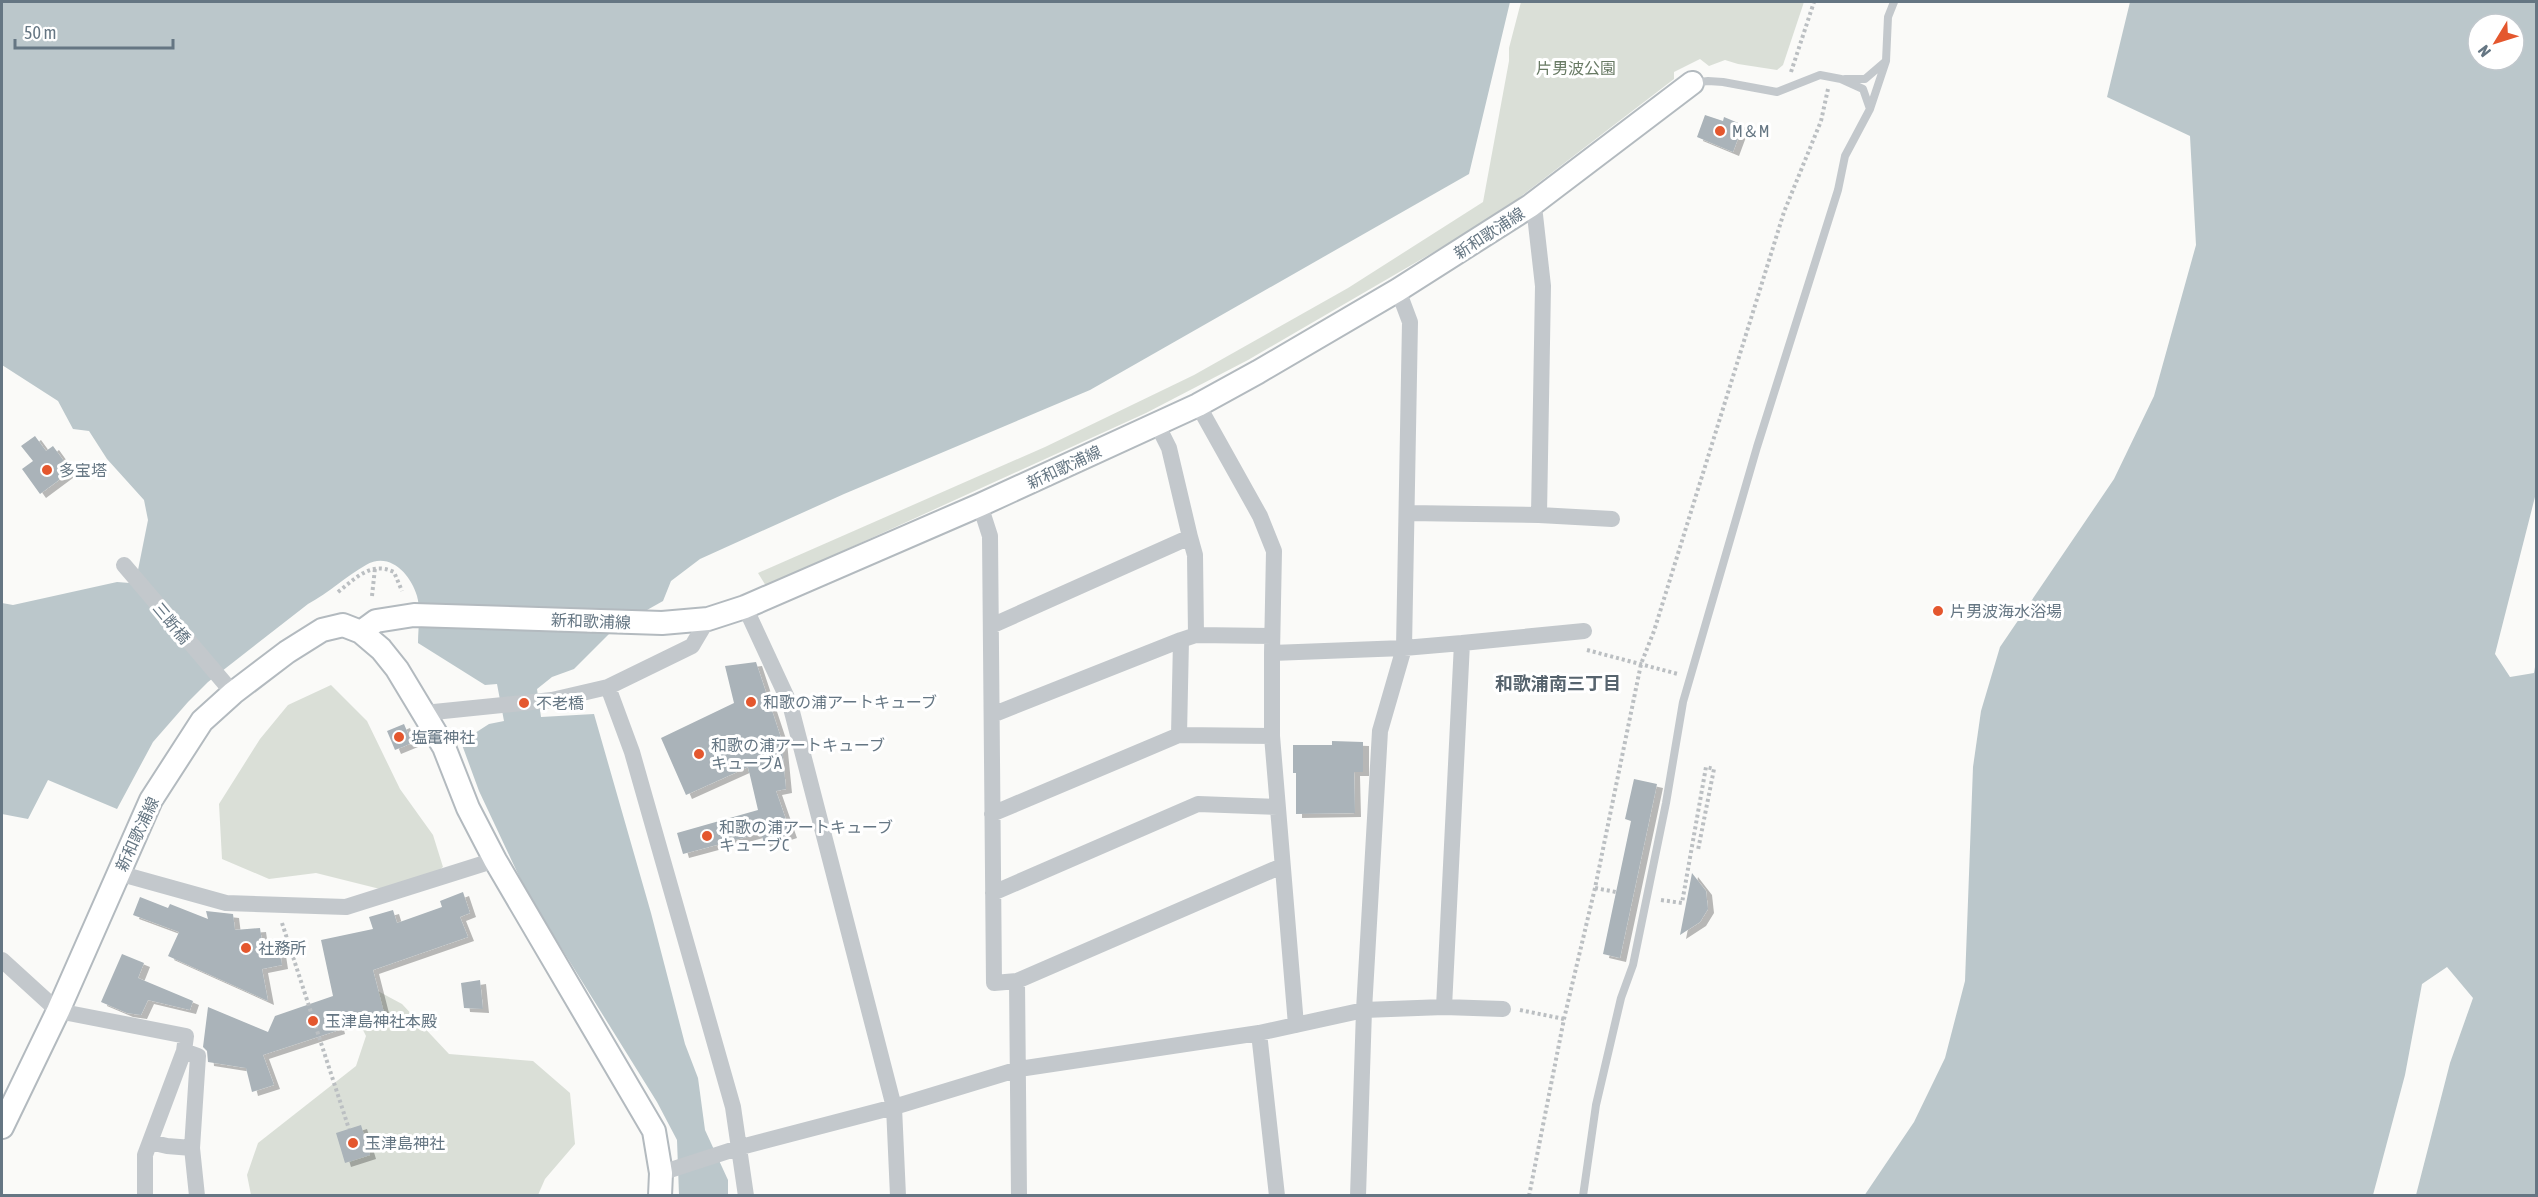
<svg xmlns="http://www.w3.org/2000/svg" width="2538" height="1197" font-family="'Asap Condensed','Noto Sans JP',sans-serif">
	<defs>
		<filter id="shadow"><feDropShadow dx="6" dy="4" stdDeviation="0" flood-color="#0004"/></filter>
	</defs>
	<rect width="100%" height="100%" fill="#fafaf8"/>
	<!-- green -->
	<path fill="#dadfd7" d="M1521 2H1804L1783 65 1777 70 1738 64 1725 60 1709 66 1700 59 1674 72V79L1494 217 1248 360 1146 413 766 586 758 573 1045 447 1194 375 1348 288 1483 202 1509 61V48Z
		M331 685 367 721 400 789 433 835 443 867 420 886 380 889 316 873 269 879 222 859 219 804 260 739 288 705Z
		M361 982 402 1004 449 1054 533 1061 570 1093 575 1144 545 1179 538 1195H251L247 1175 258 1143 356 1066 366 1036 351 1006Z"/>
	<!-- water -->
	<path fill="#bbc7cb" fill-rule="evenodd" d="M2 2H1510L1469 174 1090 390 844 494 700 559 671 581 663 601 615 628 574 669 552 677 537 689 541 717 594 714 651 913 685 1044 698 1078 705 1130 728 1180V1195H679L677 1140 657 1102 527 893 479 791 461 742 489 724 504 721 497 684 485 685 418 643C418 629 421 610 417 596 411 575 390 551 366 565 346 576 329 593 308 604L208 682 188 702 153 742 117 809 48 780 28 819 2 814V603L13 605 117 582 130 583 138 570 148 520 144 500 107 459 89 431 73 429 58 401 2 365Z
		M2130 2H2536V1195L1864 1196 1914 1122 1945 1058 1965 981 1973 767 1981 711 2000 647 2114 479 2154 396 2196 245 2190 136 2107 97ZM2478 24H2514V60H2478Z"/>
	<!-- pier -->
	<path fill="#fafaf8" d="M2536 493V661L2534 673 2510 677 2495 654Z
		M2447 967 2473 998 2450 1063 2416 1195H2373L2405 1075 2422 984Z"/>
	<!-- building -->
	<path fill="#aab3b9" filter="url(#shadow)" d="M1705 115 1723 121 1724 117 1743 125 1733 152 1697 137Z
		M35 436 46 451 53 446 71 471 40 494 22 469 33 461 21 446Z
		M756 662 781 738 786 789 776 791 791 834 764 843 761 833 683 854 677 833 758 810 748 767 686 795 661 738 734 703 725 666Z
		M404 724 412 743 395 750 387 731Z
		M1332 741 1363 742V772H1354L1355 813 1296 814V773H1293V745H1332Z
		M1634 779 1657 784 1620 958 1603 954 1631 821 1625 819Z
		M1692 873 1706 891 1708 909 1700 922 1680 935Z
		M463 892 470 913 460 917 468 937 373 970 384 1013 338 1026 339 1030 263 1055 274 1085 252 1092 246 1068 208 1062 207 1051 203 1047 208 1007 268 1032 275 1016 333 996 321 940 373 929 369 917 393 910 397 923 442 907 440 901Z
		M140 897 168 908 170 904 208 919 206 911 233 914 235 930 260 928 262 942 278 939 282 965 262 969 268 1001 168 956 179 932 133 915Z
		M122 954 144 963 138 978 193 1001 190 1010 148 1000 141 1015 127 1013 101 1002Z
		M480 980 483 1009 464 1008 461 983Z
		M361 1125 370 1155 345 1163 336 1133Z"/>
	<g fill="none" stroke-linecap="round" stroke-linejoin="round">
		<!-- secondary casing -->
		<g stroke="#b3babf" stroke-width="26">
			<path id="secondary" d="M361 632 376 621 414 615 662 623 708 619 745 607 980 505 1198 405 1258 372 1398 290 1530 206 1692 83
				M2 1127 58 1011 151 800 202 721 233 693 287 652 322 630 343 625 361 632 381 649 397 669 444 747 468 808 495 860 654 1131 661 1173 660 1196"/>
		</g>
		<!-- path -->
		<path stroke="#bbbfc2" stroke-width="4" stroke-dasharray="3 3" stroke-linecap="butt" d="M1791 72 1814 2
			M338 592C356 578 371 561 394 572L402 591
			M372 596 375 568
			M1587 650 1678 674
			M1595 888 1616 892
			M1661 900 1682 903 1706 767 1714 769 1698 850
			M282 923 349 1129
			M280 954 292 953
			M1520 1010 1564 1019
			M1529 1196 1564 1019 1595 888 1641 664 1654 631 1784 212 1821 121 1828 89"/>
		<!-- lane -->
		<path stroke="#c3c8cc" stroke-width="8" d="M1845 79H1865L1886 61 1888 17 1894 2
			M1692 83 1708 81 1723 82 1777 92 1820 75 1841 79 1863 89 1870 109 1886 61
			M1583 1196 1596 1105 1621 998 1633 965 1666 803 1683 702 1757 447 1838 190 1845 156 1870 109"/>
		<!-- street -->
		<path stroke="#c3c8cc" stroke-width="16" d="M1198 405 1260 516 1274 551 1272 653
			M980 505 990 536 994 983 1017 981 1019 1196
			M1408 513 1539 515 1543 286 1535 215 1530 206
			M1539 515 1612 519
			M124 565 233 693
			M745 607 790 704 894 1107 898 1196
			M991 626 1190 537 1169 448 1157 424
			M1196 635 1272 636
			M1462 643 1584 631
			M608 687 692 646 708 619
			M424 713 552 700 608 687 632 752 733 1107 746 1196
			M992 715 1181 640
			M1179 735 1272 736 1296 1025
			M1272 736V653L1404 648 1462 643 1444 1007
			M992 814 1179 735 1181 640 1196 635 1195 555 1190 537
			M118 873 226 903 346 907 495 860
			M993 893 1198 804 1277 807
			M2 960 58 1011 186 1036 184 1051 145 1155V1196
			M1017 981 1282 866
			M1259 1033 1277 1196
			M184 1051 198 1056 192 1148 197 1196
			M150 1142 167 1146 192 1148
			M661 1173 741 1147 894 1107 1019 1069 1259 1033 1364 1010 1380 731 1404 648 1410 322 1398 290
			M1358 1196 1364 1010 1444 1007 1503 1009"/>
		<!-- secondary -->
		<use href="#secondary" stroke="#fff" stroke-width="22"/>
	</g>
	<!-- markers -->
	<g fill="#e4572e" stroke="#fff" stroke-width="2">
		<circle cx="1720" cy="131" r="6"/>
		<circle cx="47" cy="470" r="6"/>
		<circle cx="1938" cy="611" r="6"/>
		<circle cx="751" cy="702" r="6"/>
		<circle cx="524" cy="703" r="6"/>
		<circle cx="399" cy="737" r="6"/>
		<circle cx="699" cy="754" r="6"/>
		<circle cx="707" cy="836" r="6"/>
		<circle cx="246" cy="948" r="6"/>
		<circle cx="313" cy="1021" r="6"/>
		<circle cx="353" cy="1143" r="6"/>
	</g>
	<g text-anchor="middle" dominant-baseline="central" stroke-width="6" stroke-linejoin="round" paint-order="stroke">
		<!-- park labels -->
		<g font-size="16" fill="#687a64" stroke="#fff">
			<text x="1576" y="68">片男波公園</text>
		</g>
		<!-- poi labels -->
		<g font-size="16" fill="#657683" stroke="#fff" text-anchor="start">
			<text x="1732" y="131">M＆M</text>
			<text x="59" y="470">多宝塔</text>
			<text x="1950" y="611">片男波海水浴場</text>
			<text x="763" y="702">和歌の浦アートキューブ</text>
			<text x="536" y="703">不老橋</text>
			<text x="411" y="737">塩竃神社</text>
			<text x="711" y="745">和歌の浦アートキューブ<tspan x="711" dy="18">キューブA</tspan></text>
			<text x="719" y="827">和歌の浦アートキューブ<tspan x="719" dy="18">キューブC</tspan></text>
			<text x="258" y="948">社務所</text>
			<text x="325" y="1021">玉津島神社本殿</text>
			<text x="365" y="1143">玉津島神社</text>
		</g>
		<!-- street labels -->
		<g font-size="16" fill="#657683" stroke="#fff">
			<text transform="translate(1489 233) rotate(-33)">新和歌浦線</text>
			<text transform="translate(1064 467) rotate(-25)">新和歌浦線</text>
			<text transform="translate(591 621) rotate(2)">新和歌浦線</text>
			<text transform="translate(172 623) rotate(50)">三断橋</text>
			<text transform="translate(137 834) rotate(-65)">新和歌浦線</text>
		</g>
		<!-- neighbourhood labels -->
		<g font-size="18" font-weight="bold" fill="#57646e" stroke="#fff">
			<text x="1558" y="683">和歌浦南三丁目</text>
		</g>
	</g>
	<!-- border -->
	<rect width="2538" height="1197" fill="none" stroke="#657683" stroke-width="6"/>
	<!-- north arrow -->
	<g transform="translate(2496 42) rotate(232)"><circle r="28" fill="#ffffff" stroke="#c1c8cd" stroke-width="1.5"/>
	<path d="M0-4.5L10 22L0 15L-10 22Z" fill="#e4572e"/>
	<text y="-9" font-size="16" font-weight="bold" text-anchor="middle" fill="#657683">N</text>
	</g>
	<!-- scale -->
	<path d="M15 39v9h158v-9" fill="none" stroke="#657683" stroke-width="3"/>
	<text x="24" y="39" font-size="18" fill="#657683" stroke="#ffffff" stroke-width="4.5" paint-order="stroke">50 m</text>
</svg>
